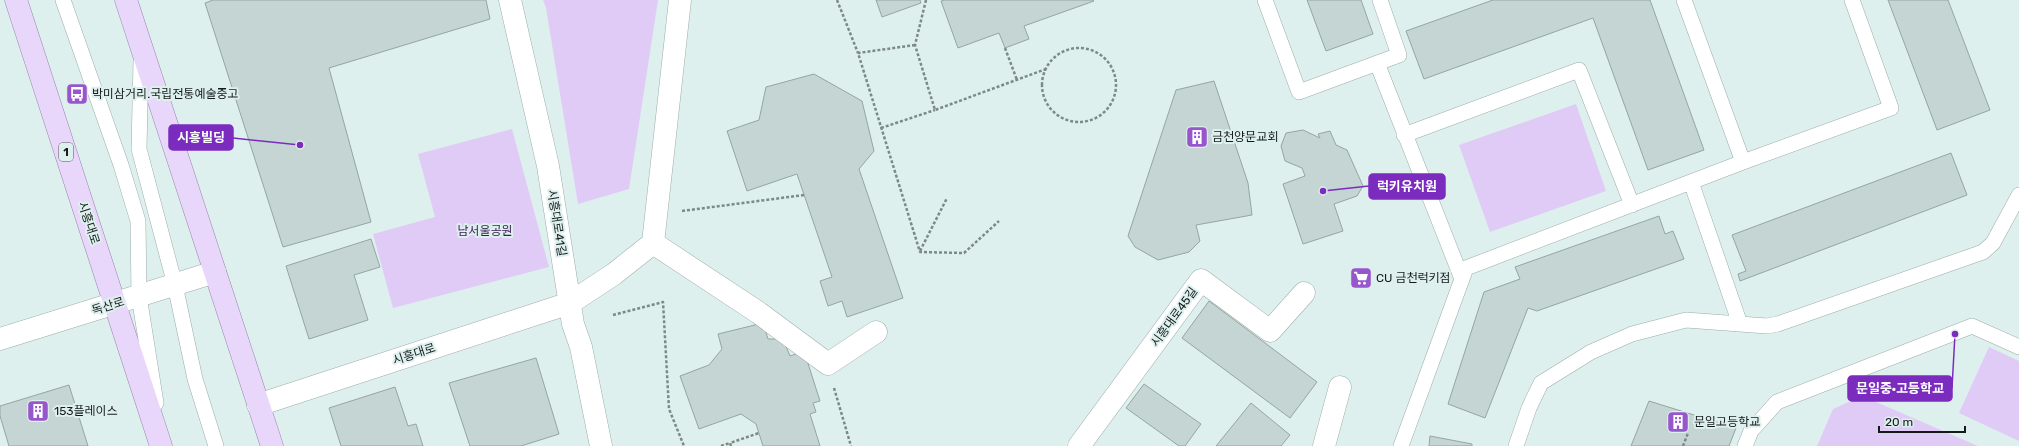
<svg xmlns="http://www.w3.org/2000/svg" width="2019" height="446" font-family="Rubik,'Noto Sans KR',sans-serif">
	<rect width="100%" height="100%" fill="#def0ed"/>
	<!-- green -->
	<path fill="#e0cbf6" d="M543 0H658L629 189 578 204 546 8Z
		M1576 104 1606 191 1490 232 1459 145Z
		M512 129 549 267 393 308 373 234 435 217 418 154Z
		M1989 347 2019 361V441L1959 413Z
		M1862 396 1978 446H1817L1833 409Z"/>
	<!-- building -->
	<path fill="#c4d5d3" stroke="#94a5a2" d="M213 0H486L490 19 329 68 371 222 283 247 205 3Z
		M876 0H920L921 3 882 17Z
		M945 0H1093L1094 1 1024 26 1029 39 1005 48 999 33 958 48 941 1Z
		M1307 0H1361L1373 34 1326 51Z
		M1493 0H1650L1704 150 1648 170 1593 18 1424 79 1406 31Z
		M1888 0H1948L1990 110 1937 130Z
		M814 74 862 101 874 151 859 169 903 298 847 317 842 301 828 306 820 281 832 277 797 174 747 191 727 131 759 120 766 87Z
		M1214 81 1248 183 1252 215 1196 225 1200 241 1189 252 1158 260 1135 247 1128 236 1176 90Z
		M1303 130 1320 138 1318 134 1330 131 1336 145 1347 150 1363 186 1357 196 1334 204 1343 231 1303 244 1283 184 1305 176 1302 168 1285 161 1281 146 1286 133Z
		M1951 153 1967 195 1740 281 1738 274 1746 271 1732 235Z
		M1659 216 1665 234 1673 231 1684 259 1537 311 1528 308 1485 418 1448 404 1484 292 1520 279 1515 267Z
		M371 239 380 267 354 275 368 320 309 339 286 266Z
		M1209 301 1317 382 1290 418 1182 338Z
		M763 323 768 339H776L785 344 790 356 804 351 820 401 813 403 816 412 810 414 820 446H763L756 424 741 414 699 429 680 376 709 365 722 349 718 334Z
		M536 358 559 434 521 446H470L449 383Z
		M1144 384 1201 424 1185 446H1179L1126 408Z
		M69 385 88 446H9L0 416V406Z
		M395 387 408 426 416 424 423 446H341L329 408Z
		M1649 401 1736 428 1729 446H1631Z
		M1251 403 1290 435 1281 446H1216Z
		M1430 436 1472 444V446H1429Z"/>
	<g fill="none" stroke-linecap="round" stroke-linejoin="round">
		<!-- lane casing -->
		<g stroke="#9cacaa" stroke-width="16">
			<path id="lane" d="M63 0 121 165 138 221 139 296 156 403
				M1265 0 1299 92 1399 55 1380 0
				M1684 0 1743 162
				M141 61 139 149 175 285 195 379 216 446
				M1377 63 1462 279
				M1404 135 1579 70 1632 205
				M1691 182 1740 324
				M1401 446 1466 268 1743 162 1891 108 1852 0
				M1516 446 1529 408 1541 383 1591 352 1632 334 1686 320 1767 326 1778 324 1983 252 1993 243 2019 195
				M1745 446 1751 431 1777 402 1972 326 2019 347"/>
		</g>
		<!-- street casing -->
		<g stroke="#9cacaa" stroke-width="23">
			<path id="street" d="M510 0 548 166 573 324 581 347 601 446
				M653 243 759 313 828 364 876 332
				M258 405 570 303 614 274 653 243 680 0
				M1079 446 1201 280 1270 331 1304 293
				M1324 446 1340 387"/>
		</g>
		<!-- secondary casing -->
		<g stroke="#9cacaa" stroke-width="23">
			<path id="secondary" d="M0 339 215 272"/>
		</g>
		<!-- primary casing -->
		<g stroke="#9483aa" stroke-width="23">
			<path id="primary" d="M16 0 161 446
				M126 0 272 446"/>
		</g>
		<!-- path -->
		<path stroke="#7d8987" stroke-width="2.5" stroke-dasharray="3 2" stroke-linecap="butt" d="M837 0 858 53
			M926 0 915 45 935 110 1046 69
			M915 45 858 53 920 252 964 253 999 221
			M1005 48 1017 80
			M1042 85a37 37 0 1 1 74 0a37 37 0 1 1-74 0Z
			M881 128 935 110
			M682 211 804 195
			M920 251 947 198
			M613 315 663 302 669 409 684 446
			M834 388 851 446
			M721 446 730 443
			M731 446 730 443 759 433
			M1683 446 1688 433"/>
		<!-- lane -->
		<use href="#lane" stroke="#fff" stroke-width="15"/>
		<!-- street -->
		<use href="#street" stroke="#fff" stroke-width="22"/>
		<!-- secondary -->
		<use href="#secondary" stroke="#fff" stroke-width="22"/>
		<!-- primary -->
		<use href="#primary" stroke="#e8d7fa" stroke-width="22"/>
	</g>
	<!-- icons -->
	<defs>
		<g id="bus-square" transform="scale(1.15)"><rect x="-9" y="-9" width="18" height="18" rx="4" fill="#9756cc" stroke="#def0ed"/><path d="M-5-6H5V4H4V6H2V4H-2V6H-4V4H-5ZM-3.5-4V0h7V-4ZM-3.5 1.2v1.5H-2V1.2ZM2 1.2v1.5H3.5V1.2Z" fill="#fff"/></g>
		<g id="building-square" transform="scale(1.15)"><rect x="-9" y="-9" width="18" height="18" rx="4" fill="#9756cc" stroke="#def0ed"/><path d="M-4-6H4V6H1V3H-1V6H-4ZM-2.5-4.3h1.7v1.8h-1.7ZM.8-4.3h1.7v1.8H.8ZM-2.5-1h1.7V.8h-1.7ZM.8-1h1.7V.8H.8Z" fill="#fff"/></g>
		<g id="supermarket-square" transform="scale(1.15)"><rect x="-9" y="-9" width="18" height="18" rx="4" fill="#9756cc" stroke="#def0ed"/><path d="M-6-5.5h2.5l.6 2H6L4.5 2H-2.5L-4.4-4H-6ZM-1.5 3.2a1.3 1.3 0 1 0 .1 0ZM3 3.2a1.3 1.3 0 1 0 .1 0Z" fill="#fff"/></g>
	</defs>
	<g fill-rule="evenodd">
		<use href="#bus-square" x="77" y="94"/>
		<use href="#building-square" x="1197" y="137"/>
		<use href="#supermarket-square" x="1361" y="278"/>
		<use href="#building-square" x="38" y="411"/>
		<use href="#building-square" x="1678" y="422"/>
	</g>
	<g text-anchor="middle" dominant-baseline="central" stroke-width="4" stroke-linejoin="round" paint-order="stroke">
		<!-- shield labels -->
		<rect fill="#def0ed" stroke="#515a59" stroke-width="1" x="59" y="143" width="14" height="18" rx="3"/>
		<g font-size="11" font-weight="bold" fill="#141a1a">
			<text x="66" y="152">1</text>
		</g>
		<!-- poi labels -->
		<g font-size="12" fill="#141a1a" stroke="#def0ed" text-anchor="start">
			<text x="92" y="94">박미삼거리.국립전통예술중고</text>
			<text x="1212" y="137">금천양문교회</text>
			<text x="1376" y="278">CU 금천럭키점</text>
			<text x="54" y="411">153플레이스</text>
			<text x="1694" y="422">문일고등학교</text>
		</g>
		<!-- street labels -->
		<g font-size="12" fill="#141a1a" stroke="#def0ed">
			<text transform="translate(89 223) rotate(72)">시흥대로</text>
			<text transform="translate(557 223) rotate(81)">시흥대로41길</text>
			<text transform="translate(108 306) rotate(-17)">독산로</text>
			<text transform="translate(1174 317) rotate(-54)">시흥대로45길</text>
			<text transform="translate(414 354) rotate(-18)">시흥대로</text>
		</g>
		<!-- park labels -->
		<g font-size="12" fill="#3a1c53" stroke="#def0ed">
			<text x="485" y="231">남서울공원</text>
		</g>
	</g>
	<!-- callouts -->
	<path fill="none" stroke="#7b2cbf" stroke-width="1.5" d="M300 145L233 138M1323 191L1369 186M1955 334L1952 388"/>
	<g fill="#7b2cbf" stroke="#def0ed" stroke-width="1.5">
		<circle cx="300" cy="145" r="4"/>
		<circle cx="1323" cy="191" r="4"/>
		<circle cx="1955" cy="334" r="4"/>
	</g>
	<g fill="#7b2cbf" stroke="#7b2cbf" stroke-width="1.5">
		<rect x="169" y="125" width="64" height="25" rx="4"/>
		<rect x="1369" y="174" width="76" height="25" rx="4"/>
		<rect x="1848" y="376" width="104" height="25" rx="4"/>
	</g>
	<g font-size="13" text-anchor="middle" font-weight="bold" fill="#fff">
		<text x="201" y="142">시흥빌딩</text>
		<text x="1407" y="191">럭키유치원</text>
		<text x="1900" y="393">문일중·고등학교</text>
	</g>
	<!-- scale -->
	<path d="M1879 426v6h86v-6" fill="none" stroke="#141a1a" stroke-width="2"/>
	<text x="1885" y="426" font-size="12" fill="#141a1a" stroke="#def0ed" stroke-width="3" paint-order="stroke">20 m</text>
</svg>
